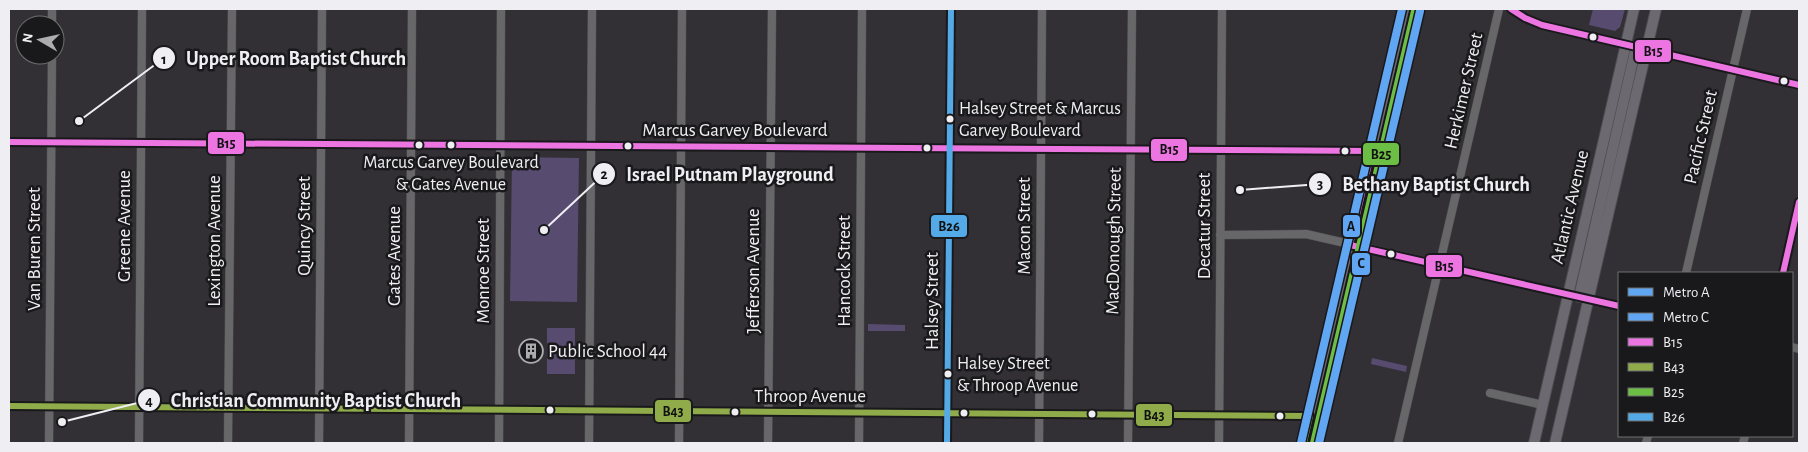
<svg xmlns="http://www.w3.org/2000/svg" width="1808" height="452" font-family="'Alegreya Sans',sans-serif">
	<rect width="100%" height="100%" fill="#323035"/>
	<!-- green -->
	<path fill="#574b70" d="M1593 9H1625L1620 27 1615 31 1589 25Z
		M512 157 579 158 577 302 510 301Z
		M868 324 905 325V331H868Z
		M547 328H575V374H547Z
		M1372 358 1407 366 1406 372 1371 364Z"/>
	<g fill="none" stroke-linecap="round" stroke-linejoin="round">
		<!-- minor casing -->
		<g stroke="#4d4c50" stroke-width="9">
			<path id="minor" d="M1511 9 1525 18 1542 25 1799 85
				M52 25V9
				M9 142 1372 151
				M1220 235 1306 234 1619 306
				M1686 273 1747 9
				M1783 273 1799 202
				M1792 347 1799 349
				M1490 393 1543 405
				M9 406 1310 416
				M49 443 52 55
				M139 443 142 9
				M228 443 232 9
				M319 443 322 9
				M409 443 412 9
				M499 443 501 9
				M589 443 592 9
				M679 443 682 9
				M768 443 772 9
				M859 443 862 9
				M947 443 951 9
				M1039 443 1042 9
				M1128 443 1132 9
				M1219 443 1222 9
				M1398 443 1499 9
				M1646 443 1648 436
				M1743 443 1745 436"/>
		</g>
		<!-- major casing -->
		<g stroke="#4d4c50" stroke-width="12">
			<path id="major" d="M1579 297 1636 47
				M1304 443 1405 9
				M1534 443 1634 9
				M1555 443 1656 9"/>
		</g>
		<!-- minor -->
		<use href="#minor" stroke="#676669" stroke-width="8"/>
		<!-- major -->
		<use href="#major" stroke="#6c6a70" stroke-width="10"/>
		<!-- bus-1 casing -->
		<g stroke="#19181b" stroke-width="10">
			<path id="bus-1" d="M1511 9 1525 18 1542 25 1799 85
				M9 142 1372 151 1350 245 1619 306
				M1783 273 1799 202"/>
		</g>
		<!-- bus-2 casing -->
		<g stroke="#19181b" stroke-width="10">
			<path id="bus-2" d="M9 406 1310 416 1304 443"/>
		</g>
		<!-- bus-3 casing -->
		<g stroke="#19181b" stroke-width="10">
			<path id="bus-3" d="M1313 443 1414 11"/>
		</g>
		<!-- bus-4 casing -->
		<g stroke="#19181b" stroke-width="10">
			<path id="bus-4" d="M947 443 951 9"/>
		</g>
		<!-- bus-1 -->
		<use href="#bus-1" stroke="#ec75e2" stroke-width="6"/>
		<!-- bus-2 -->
		<use href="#bus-2" stroke="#90ac4a" stroke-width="6"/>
		<!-- bus-3 -->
		<use href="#bus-3" stroke="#6cbe45" stroke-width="6"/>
		<!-- bus-4 -->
		<use href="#bus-4" stroke="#53aae6" stroke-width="6"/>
		<!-- metro-1 casing -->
		<g stroke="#19181b" stroke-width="11">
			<path id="metro-1" d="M1301 443 1402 9"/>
		</g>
		<!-- metro-2 casing -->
		<g stroke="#19181b" stroke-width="11">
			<path id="metro-2" d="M1319 443 1420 11"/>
		</g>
		<!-- metro-1 -->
		<use href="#metro-1" stroke="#60a6f3" stroke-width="8"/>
		<!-- metro-2 -->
		<use href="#metro-2" stroke="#60a6f3" stroke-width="8"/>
	</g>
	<!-- icons -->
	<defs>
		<g id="building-ring" transform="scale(1.25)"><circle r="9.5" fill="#19181b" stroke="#adacb0" stroke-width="1.5"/><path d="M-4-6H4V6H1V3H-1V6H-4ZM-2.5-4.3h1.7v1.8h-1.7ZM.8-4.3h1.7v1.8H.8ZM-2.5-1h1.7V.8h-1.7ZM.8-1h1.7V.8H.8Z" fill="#adacb0"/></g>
	</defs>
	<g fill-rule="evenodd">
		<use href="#building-ring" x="531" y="351"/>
	</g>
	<!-- markers -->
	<g fill="#efeef3" stroke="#19181b" stroke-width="2">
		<circle cx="1593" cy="37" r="4.5"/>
		<circle cx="1784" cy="81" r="4.5"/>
		<circle cx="950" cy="119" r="4.5"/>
		<circle cx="419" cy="145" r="4.5"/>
		<circle cx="451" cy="145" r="4.5"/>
		<circle cx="628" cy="146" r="4.5"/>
		<circle cx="927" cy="148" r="4.5"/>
		<circle cx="1345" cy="151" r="4.5"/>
		<circle cx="1391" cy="254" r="4.5"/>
		<circle cx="948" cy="374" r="4.5"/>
		<circle cx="550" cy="410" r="4.5"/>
		<circle cx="735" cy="412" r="4.5"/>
		<circle cx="964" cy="413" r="4.5"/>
		<circle cx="1092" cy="414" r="4.5"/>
		<circle cx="1280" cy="416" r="4.5"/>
	</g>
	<g text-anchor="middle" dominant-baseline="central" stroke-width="5" stroke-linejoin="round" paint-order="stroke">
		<!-- bus labels -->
		<g font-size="18" fill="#efeef3" stroke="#19181b" text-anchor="start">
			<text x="959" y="109">Halsey Street &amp; Marcus<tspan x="959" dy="22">Garvey Boulevard</tspan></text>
			<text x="451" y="163" text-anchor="middle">Marcus Garvey Boulevard<tspan x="451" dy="22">&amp; Gates Avenue</tspan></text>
			<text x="957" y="364">Halsey Street<tspan x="957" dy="22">&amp; Throop Avenue</tspan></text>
		</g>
		<!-- street labels -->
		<g font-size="19" fill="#efeef3" stroke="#19181b">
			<text transform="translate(1464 91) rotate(-77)">Herkimer Street</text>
			<text x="735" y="130">Marcus Garvey Boulevard</text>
			<text transform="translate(1701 137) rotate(-77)">Pacific Street</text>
			<text transform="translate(1570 207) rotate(-77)">Atlantic Avenue</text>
			<text transform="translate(124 226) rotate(-90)">Greene Avenue</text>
			<text transform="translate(304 226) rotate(-90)">Quincy Street</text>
			<text transform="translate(1024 226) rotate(-90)">Macon Street</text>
			<text transform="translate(1204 226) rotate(-90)">Decatur Street</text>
			<text transform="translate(214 241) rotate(-90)">Lexington Avenue</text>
			<text transform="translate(1114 241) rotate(-89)">MacDonough Street</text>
			<text transform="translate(34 249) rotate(-90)">Van Buren Street</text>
			<text transform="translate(394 256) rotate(-90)">Gates Avenue</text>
			<text transform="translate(483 271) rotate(-90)">Monroe Street</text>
			<text transform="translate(753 271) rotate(-90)">Jefferson Avenue</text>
			<text transform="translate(844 271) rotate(-90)">Hancock Street</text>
			<text transform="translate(932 301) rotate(-90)">Halsey Street</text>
			<text x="810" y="396">Throop Avenue</text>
		</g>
		<!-- poi labels -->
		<g font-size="19" fill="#efeef3" stroke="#19181b" text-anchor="start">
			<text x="548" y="351">Public School 44</text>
		</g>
	</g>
	<!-- callouts -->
	<path fill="none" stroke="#efeef3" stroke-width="2" d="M79 121L164 58M544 230L604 174M1240 190L1320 184M62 422L149 400"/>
	<g fill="#efeef3" stroke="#19181b" stroke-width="2">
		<circle cx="79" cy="121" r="5"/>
		<circle cx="544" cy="230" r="5"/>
		<circle cx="1240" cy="190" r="5"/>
		<circle cx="62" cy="422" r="5"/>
		<circle cx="164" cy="58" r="12"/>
		<circle cx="604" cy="174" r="12"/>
		<circle cx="1320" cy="184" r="12"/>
		<circle cx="149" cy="400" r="12"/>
	</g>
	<g font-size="15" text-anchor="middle" font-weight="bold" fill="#111">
		<text x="164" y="64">1</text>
		<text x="604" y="179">2</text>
		<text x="1320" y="189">3</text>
		<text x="149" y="406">4</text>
	</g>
	<g font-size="20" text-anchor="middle" font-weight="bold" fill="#efeef3" stroke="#19181b" stroke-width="5" stroke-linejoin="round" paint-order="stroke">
		<text x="296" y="65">Upper Room Baptist Church</text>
		<text x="730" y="181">Israel Putnam Playground</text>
		<text x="1436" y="191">Bethany Baptist Church</text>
		<text x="316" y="407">Christian Community Baptist Church</text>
	</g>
	<g stroke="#19181b" stroke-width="2">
		<rect x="1634" y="39" width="38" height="24" rx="5" fill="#ec75e2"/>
		<rect x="207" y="131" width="38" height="24" rx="5" fill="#ec75e2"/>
		<rect x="1150" y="138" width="38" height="24" rx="5" fill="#ec75e2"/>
		<rect x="1362" y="142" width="38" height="24" rx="5" fill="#6cbe45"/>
		<rect x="930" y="214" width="38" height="24" rx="5" fill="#53aae6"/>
		<rect x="1342" y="214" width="19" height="24" rx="5" fill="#60a6f3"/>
		<rect x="1351" y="252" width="20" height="24" rx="5" fill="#60a6f3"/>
		<rect x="1425" y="254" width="38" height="24" rx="5" fill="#ec75e2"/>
		<rect x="654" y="399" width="38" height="24" rx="5" fill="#90ac4a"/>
		<rect x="1135" y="403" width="38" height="24" rx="5" fill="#90ac4a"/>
	</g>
	<g font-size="14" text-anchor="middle" font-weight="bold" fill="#111">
		<text x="1653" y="56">B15</text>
		<text x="226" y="148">B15</text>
		<text x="1169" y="154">B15</text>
		<text x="1381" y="159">B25</text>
		<text x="949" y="231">B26</text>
		<text x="1351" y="231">A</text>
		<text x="1361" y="268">C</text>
		<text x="1444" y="271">B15</text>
		<text x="673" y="416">B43</text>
		<text x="1154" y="420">B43</text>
	</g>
	<!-- border -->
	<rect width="1808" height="452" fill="none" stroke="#efeef3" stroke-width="20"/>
	<!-- legend -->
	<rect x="1618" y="272" width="175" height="165" fill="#19181b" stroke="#6f6e71"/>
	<rect x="1628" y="288" width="25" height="8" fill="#60a6f3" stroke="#6f6e71"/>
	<text x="1663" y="297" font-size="15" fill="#efeef3">Metro A</text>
	<rect x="1628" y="313" width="25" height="8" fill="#60a6f3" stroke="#6f6e71"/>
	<text x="1663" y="322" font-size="15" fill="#efeef3">Metro C</text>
	<rect x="1628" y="338" width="25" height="8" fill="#ec75e2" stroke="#6f6e71"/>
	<text x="1663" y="347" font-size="15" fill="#efeef3">B15</text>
	<rect x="1628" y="363" width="25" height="8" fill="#90ac4a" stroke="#6f6e71"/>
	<text x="1663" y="372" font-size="15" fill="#efeef3">B43</text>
	<rect x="1628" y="388" width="25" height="8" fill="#6cbe45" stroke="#6f6e71"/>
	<text x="1663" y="397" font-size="15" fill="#efeef3">B25</text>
	<rect x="1628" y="413" width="25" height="8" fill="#53aae6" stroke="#6f6e71"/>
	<text x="1663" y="422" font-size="15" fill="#efeef3">B26</text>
	<!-- north arrow -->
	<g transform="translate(40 40) rotate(279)"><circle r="24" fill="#19181b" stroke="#6f6e71"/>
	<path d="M0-4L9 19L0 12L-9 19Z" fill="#adacb0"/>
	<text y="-8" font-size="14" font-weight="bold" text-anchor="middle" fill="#efeef3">N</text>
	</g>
</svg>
